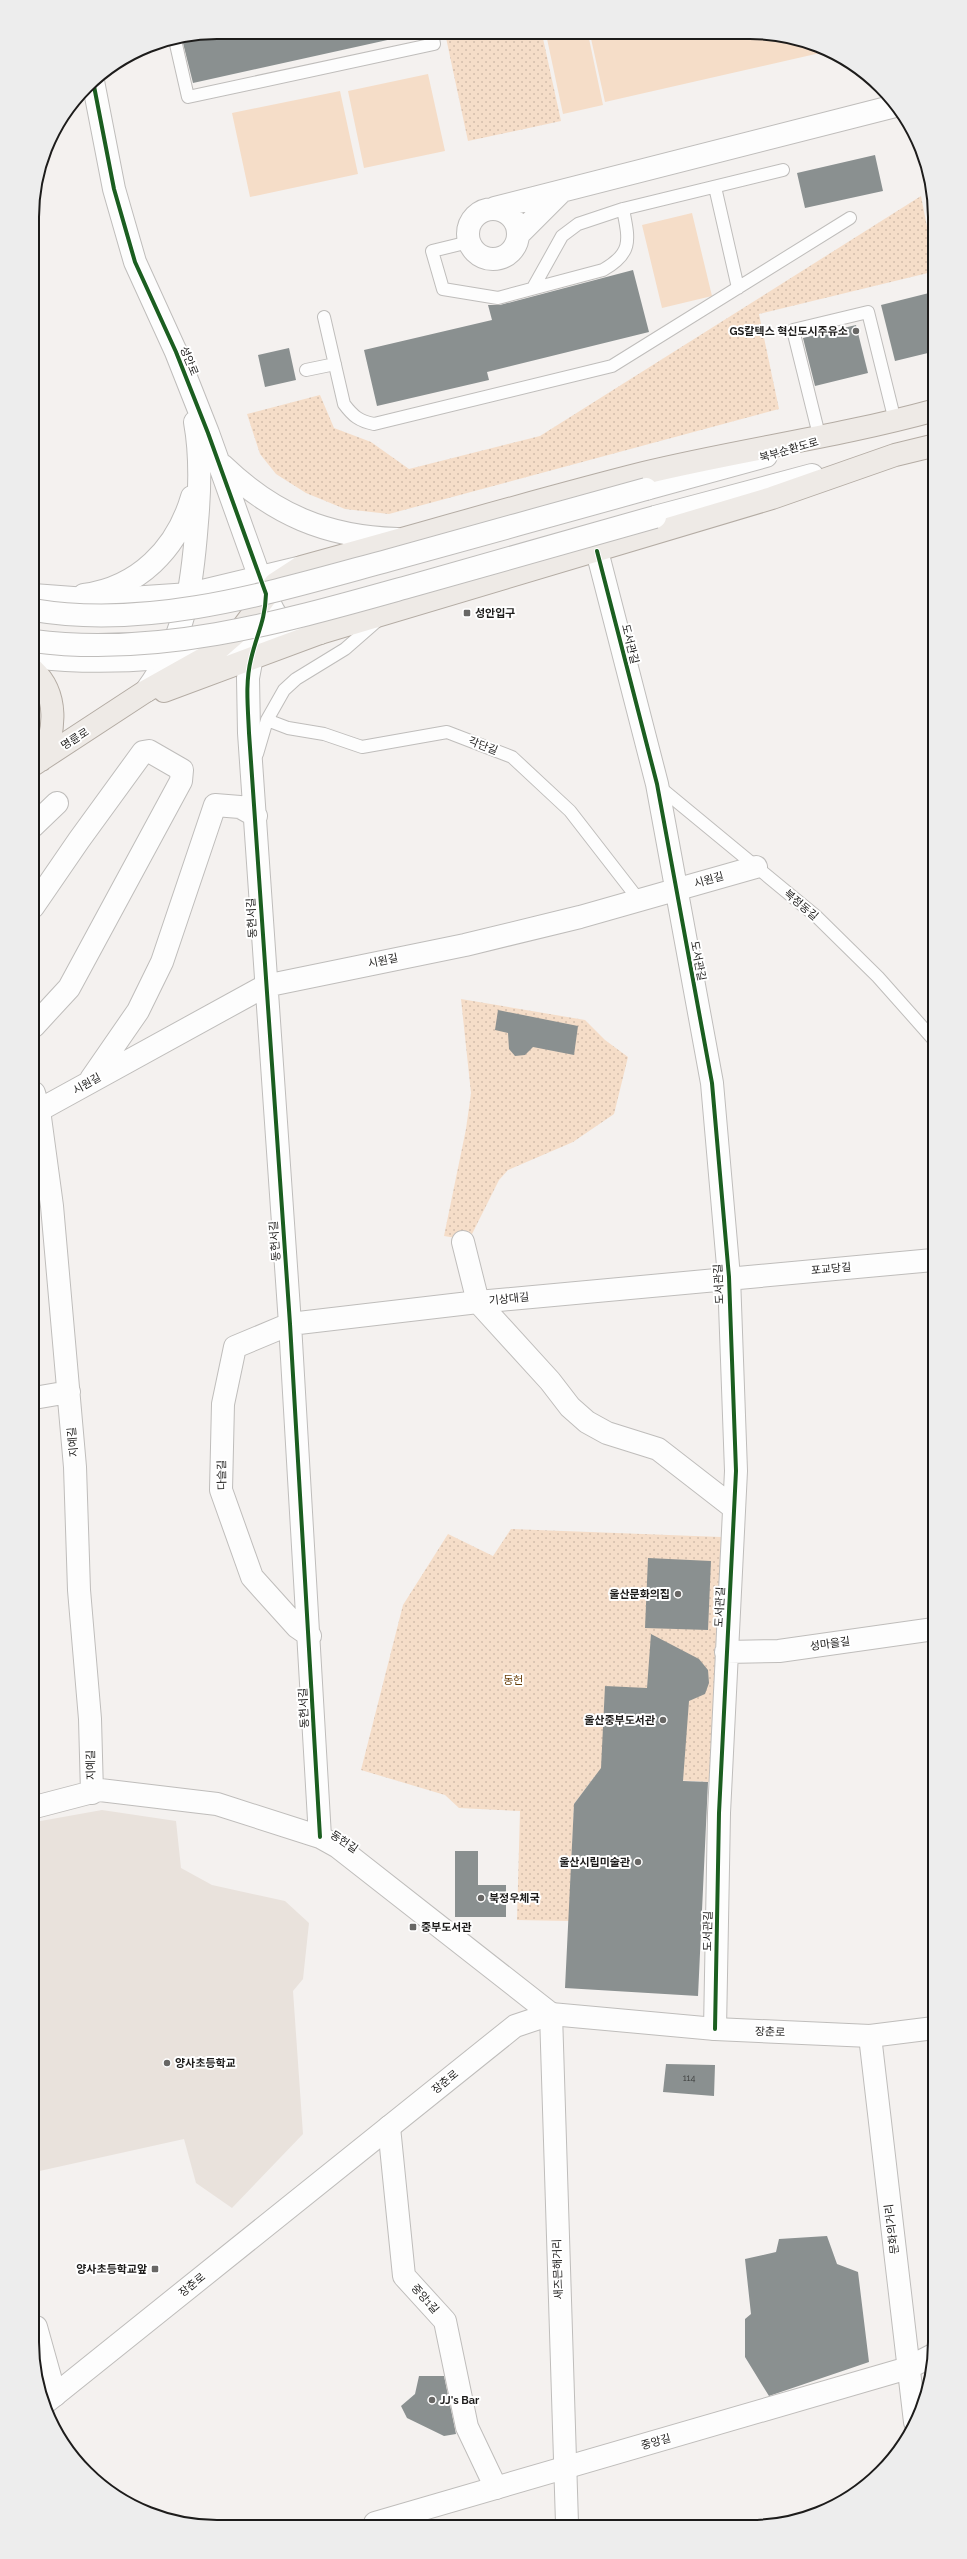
<svg xmlns="http://www.w3.org/2000/svg" width="967" height="2559" font-family="Raleway,'Noto Sans KR',sans-serif">
	<defs>
		<pattern id="grass-dots" width="8" height="8" patternUnits="userSpaceOnUse"><rect width="8" height="8" fill="#f5ddc8"/><path d="M2 2h.1M6 6h.1" fill="none" stroke="#d2bdab" stroke-width="1.8" stroke-linecap="round"/></pattern>
	</defs>
	<rect width="100%" height="100%" fill="#f4f1ef"/>
	<!-- built -->
	<path fill="#e9e2dc" d="M102 1810 176 1821 181 1868 212 1885 285 1901 309 1923 303 1979 293 1991 303 2134 232 2208 196 2183 184 2139 35 2172V1822Z"/>
	<!-- grass -->
	<path fill="url(#grass-dots)" d="M445 33 542 34 561 121 468 141Z
		M921 196 931 247 932 272 759 314 779 409 389 514 345 509 306 493 276 474 260 454 247 414 320 395 334 428 371 442 409 469 540 436Z
		M461 999 585 1020 605 1040 628 1057 614 1114 573 1142 508 1170 499 1180 469 1240 444 1236 466 1129 471 1093Z
		M511 1529 721 1537 710 1782 595 1776 574 1804 569 1921 517 1920 520 1811 459 1808 445 1795 361 1770 403 1605 448 1534 493 1556Z"/>
	<!-- garden -->
	<path fill="#f5ddc8" d="M546 34H588L603 105 563 114Z
		M590 34 786 36 818 48 820 53 605 102Z
		M428 74 445 151 364 168 348 91Z
		M340 91 358 174 250 197 232 113Z
		M692 213 712 296 662 308 642 225Z"/>
	<!-- building -->
	<path fill="#8a9090" d="M217 32 392 33V39L193 83 182 39Z
		M875 155 883 191 805 208 797 173Z
		M633 270 649 332 487 372 489 380 377 406 364 350 492 320 488 305H500Z
		M929 293 932 303V352L895 361 881 305Z
		M856 325 868 373 815 386 803 338Z
		M289 348 296 380 265 387 258 355Z
		M498 1010 578 1026 574 1055 533 1047 525 1055 515 1056 509 1049 508 1033 495 1030Z
		M648 1558 711 1561 708 1630 645 1628Z
		M651 1634 699 1659 708 1670 709 1683 705 1694 689 1701 683 1781 708 1782 698 1996 565 1988 574 1804 601 1768 605 1686 647 1688Z
		M455 1851H478V1885H506V1917H455Z
		M666 2064 715 2065 714 2096 663 2092Z
		M827 2236 837 2264 858 2272 869 2362 769 2396 745 2357V2319L751 2314 745 2259 776 2252 779 2239Z
		M419 2376H444L456 2434 444 2436 407 2418 401 2406 415 2394Z"/>
	<g fill="none" stroke-linecap="round" stroke-linejoin="round">
		<!-- service casing -->
		<g stroke="#bfbdbb" stroke-width="14">
			<path id="service" d="M175 40 188 97 434 44 432 33
				M715 187 738 288
				M623 209 783 170
				M469 242 432 251 443 289 498 298 603 270C633 253 629 240 623 209L578 224 562 236 533 288
				M324 317 344 404C353 416 359 421 374 424L612 366 850 218
				M306 370 335 364
				M819 435 793 330 868 312 895 421
				M267 720 288 728 324 734 362 747 447 732 512 757 570 811 639 900
				M257 754 267 720 284 690 296 679 345 649 377 621
				M657 785 817 917 878 977 933 1039"/>
		</g>
		<!-- minor casing -->
		<g stroke="#bfbdbb" stroke-width="24">
			<path id="minor" d="M495 208 895 106
				M468 234a25 25 0 1 1 50 0a25 25 0 1 1-50 0Z
				M518 235 561 192
				M597 551 657 784 712 1083 729 1277 736 1471 719 1813 715 2029
				M254 646 248 678 249 733 290 1324 320 1837
				M33 826 57 803
				M33 907 79 840 143 752 149 751 182 770 181 781 69 988 34 1026
				M91 1079 138 1011 162 962 215 805 240 807 256 816
				M34 1093 39 1110 52 1206 75 1467 79 1590 90 1719 92 1793
				M34 1113 265 986 465 945 580 917 756 867
				M463 1242 478 1302 550 1381 570 1407 587 1422 607 1433 658 1449 734 1508
				M34 1398 69 1392
				M310 1636 297 1627 252 1577 221 1490 223 1404 235 1347 290 1324 478 1302 933 1260
				M726 1652 779 1651 934 1629
				M35 1807 100 1790 217 1804 320 1837 338 1847 551 2014 567 2523
				M389 2127 404 2276 445 2321 467 2427 496 2488
				M36 2327 55 2395"/>
		</g>
		<!-- tertiary casing -->
		<g stroke="#bfbdbb" stroke-width="24">
			<path id="tertiary" d="M93 81 114 189 135 262 176 352 208 433 266 595
				M222 465C273 514 326 537 397 539
				M266 594C277 626 288 629 320 633
				M84 595C138 588 177 549 192 497
				M146 691C186 636 192 589 197 522 200 489 201 455 195 422
				M870 2036 915 2422
				M375 2523 908 2368 935 2354"/>
		</g>
		<!-- secondary casing -->
		<g stroke="#bfbdbb" stroke-width="24">
			<path id="secondary" d="M646 489 766 456
				M655 517 812 475
				M33 595 100 600 190 594 298 568
				M33 657C117 667 201 656 284 640
				M45 2403 515 2026 551 2014 715 2029 870 2036 934 2028"/>
		</g>
		<!-- primary casing -->
		<g stroke="#b4aca4" stroke-width="24">
			<path id="primary" d="M33 670C59 694 56 732 41 760
				M164 691 320 633 772 498 895 455 932 446
				M33 765 146 691 212 654 243 627 275 584 301 567C415 536 529 502 644 473 739 450 837 437 932 411"/>
		</g>
		<!-- service -->
		<use href="#service" stroke="#fdfdfd" stroke-width="12"/>
		<!-- minor -->
		<use href="#minor" stroke="#fdfdfd" stroke-width="22"/>
		<!-- tertiary -->
		<use href="#tertiary" stroke="#fdfdfd" stroke-width="22"/>
		<!-- secondary -->
		<use href="#secondary" stroke="#fdfdfd" stroke-width="22"/>
		<!-- primary -->
		<use href="#primary" stroke="#eeeae6" stroke-width="22"/>
		<!-- secondary-bridge casing -->
		<g stroke="#bfbdbb" stroke-width="24" stroke-linecap="butt">
			<path id="secondary-bridge" d="M33 610C153 630 275 591 390 560 475 536 561 513 646 489
				M33 641C161 658 289 620 411 586 492 563 573 540 655 517"/>
		</g>
		<!-- secondary-bridge -->
		<use href="#secondary-bridge" stroke="#fdfdfd" stroke-width="22"/>
		<!-- cycleway casing -->
		<g stroke="#fff" stroke-width="6">
			<path id="cycleway" d="M93 81 114 189 135 262 176 352 208 433 266 594C265 622 257 633 251 659 245 683 248 708 249 733L290 1324 320 1837
				M597 551 657 784 712 1083 729 1277 736 1471 719 1813 715 2029"/>
		</g>
		<!-- cycleway -->
		<use href="#cycleway" stroke="#1b5e20" stroke-width="4"/>
	</g>
	<!-- markers -->
	<g fill="#686765" stroke="#fff" stroke-width="1.5">
		<circle cx="856" cy="331" r="4"/>
		<rect x="463" y="609" width="8" height="8" rx="2"/>
		<circle cx="678" cy="1594" r="4"/>
		<circle cx="663" cy="1720" r="4"/>
		<circle cx="638" cy="1862" r="4"/>
		<circle cx="481" cy="1898" r="4"/>
		<rect x="409" y="1923" width="8" height="8" rx="2"/>
		<circle cx="167" cy="2063" r="4"/>
		<rect x="151" y="2265" width="8" height="8" rx="2"/>
		<circle cx="432" cy="2400" r="4"/>
	</g>
	<g text-anchor="middle" dominant-baseline="central" stroke-width="4" stroke-linejoin="round" paint-order="stroke">
		<!-- number labels -->
		<g font-size="9" fill="#383938">
			<text x="689" y="2078">114</text>
		</g>
		<!-- poi labels -->
		<g font-size="11" font-weight="bold" fill="#1d1c1b" stroke="#fff" text-anchor="end">
			<text x="848" y="331">GS칼텍스 혁신도시주유소</text>
			<text x="475" y="613" text-anchor="start">성안입구</text>
			<text x="670" y="1594">울산문화의집</text>
			<text x="655" y="1720">울산중부도서관</text>
			<text x="630" y="1862">울산시립미술관</text>
			<text x="489" y="1898" text-anchor="start">북정우체국</text>
			<text x="421" y="1927" text-anchor="start">중부도서관</text>
			<text x="175" y="2063" text-anchor="start">양사초등학교</text>
			<text x="147" y="2269">양사초등학교앞</text>
			<text x="440" y="2400" text-anchor="start">JJ's Bar</text>
		</g>
		<!-- street labels -->
		<g font-size="11" fill="#1d1c1b" stroke="#fff">
			<text transform="translate(189 361) rotate(68)">성안로</text>
			<text transform="translate(789 450) rotate(-16)">북부순환도로</text>
			<text transform="translate(630 644) rotate(76)">도서관길</text>
			<text transform="translate(75 739) rotate(-32)">명륜로</text>
			<text transform="translate(483 746) rotate(21)">각단길</text>
			<text transform="translate(709 880) rotate(-16)">시원길</text>
			<text transform="translate(801 905) rotate(40)">북정동길</text>
			<text transform="translate(252 918) rotate(-93)">동헌서길</text>
			<text transform="translate(383 961) rotate(-12)">시원길</text>
			<text transform="translate(698 961) rotate(79)">도서관길</text>
			<text transform="translate(87 1084) rotate(-29)">시원길</text>
			<text transform="translate(275 1241) rotate(-94)">동헌서길</text>
			<text transform="translate(831 1269) rotate(-5)">포교당길</text>
			<text transform="translate(719 1284) rotate(-93)">도서관길</text>
			<text transform="translate(509 1299) rotate(-6)">기상대길</text>
			<text transform="translate(73 1442) rotate(-95)">지예길</text>
			<text transform="translate(222 1475) rotate(-91)">다슬길</text>
			<text transform="translate(720 1607) rotate(-87)">도서관길</text>
			<text transform="translate(830 1644) rotate(-8)">성마을길</text>
			<text transform="translate(304 1708) rotate(-93)">동헌서길</text>
			<text transform="translate(91 1765) rotate(-91)">지예길</text>
			<text transform="translate(344 1842) rotate(34)">동헌길</text>
			<text transform="translate(708 1931) rotate(-89)">도서관길</text>
			<text transform="translate(770 2032) rotate(2)">장춘로</text>
			<text transform="translate(445 2082) rotate(-39)">장춘로</text>
			<text transform="translate(892 2229) rotate(-97)">문화의거리</text>
			<text transform="translate(558 2269) rotate(-92)">새즈믄해거리</text>
			<text transform="translate(192 2285) rotate(-39)">장춘로</text>
			<text transform="translate(425 2299) rotate(48)">중앙1길</text>
			<text transform="translate(656 2442) rotate(-16)">중앙길</text>
		</g>
		<!-- park labels -->
		<g font-size="11" fill="#683d07" stroke="#fff">
			<text x="513" y="1680">동헌</text>
		</g>
	</g>
	<!-- crop -->
	<path d="M0 0H967V2559H0ZM217 39H750A178 178 0 0 1 928 217V2342A178 178 0 0 1 750 2520H217A178 178 0 0 1 39 2342V217A178 178 0 0 1 217 39Z" fill="#ededed" fill-rule="evenodd"/>
	<path fill="none" stroke="#1d1c1b" stroke-width="2" d="M217 39H750A178 178 0 0 1 928 217V2342A178 178 0 0 1 750 2520H217A178 178 0 0 1 39 2342V217A178 178 0 0 1 217 39Z"/>
</svg>
